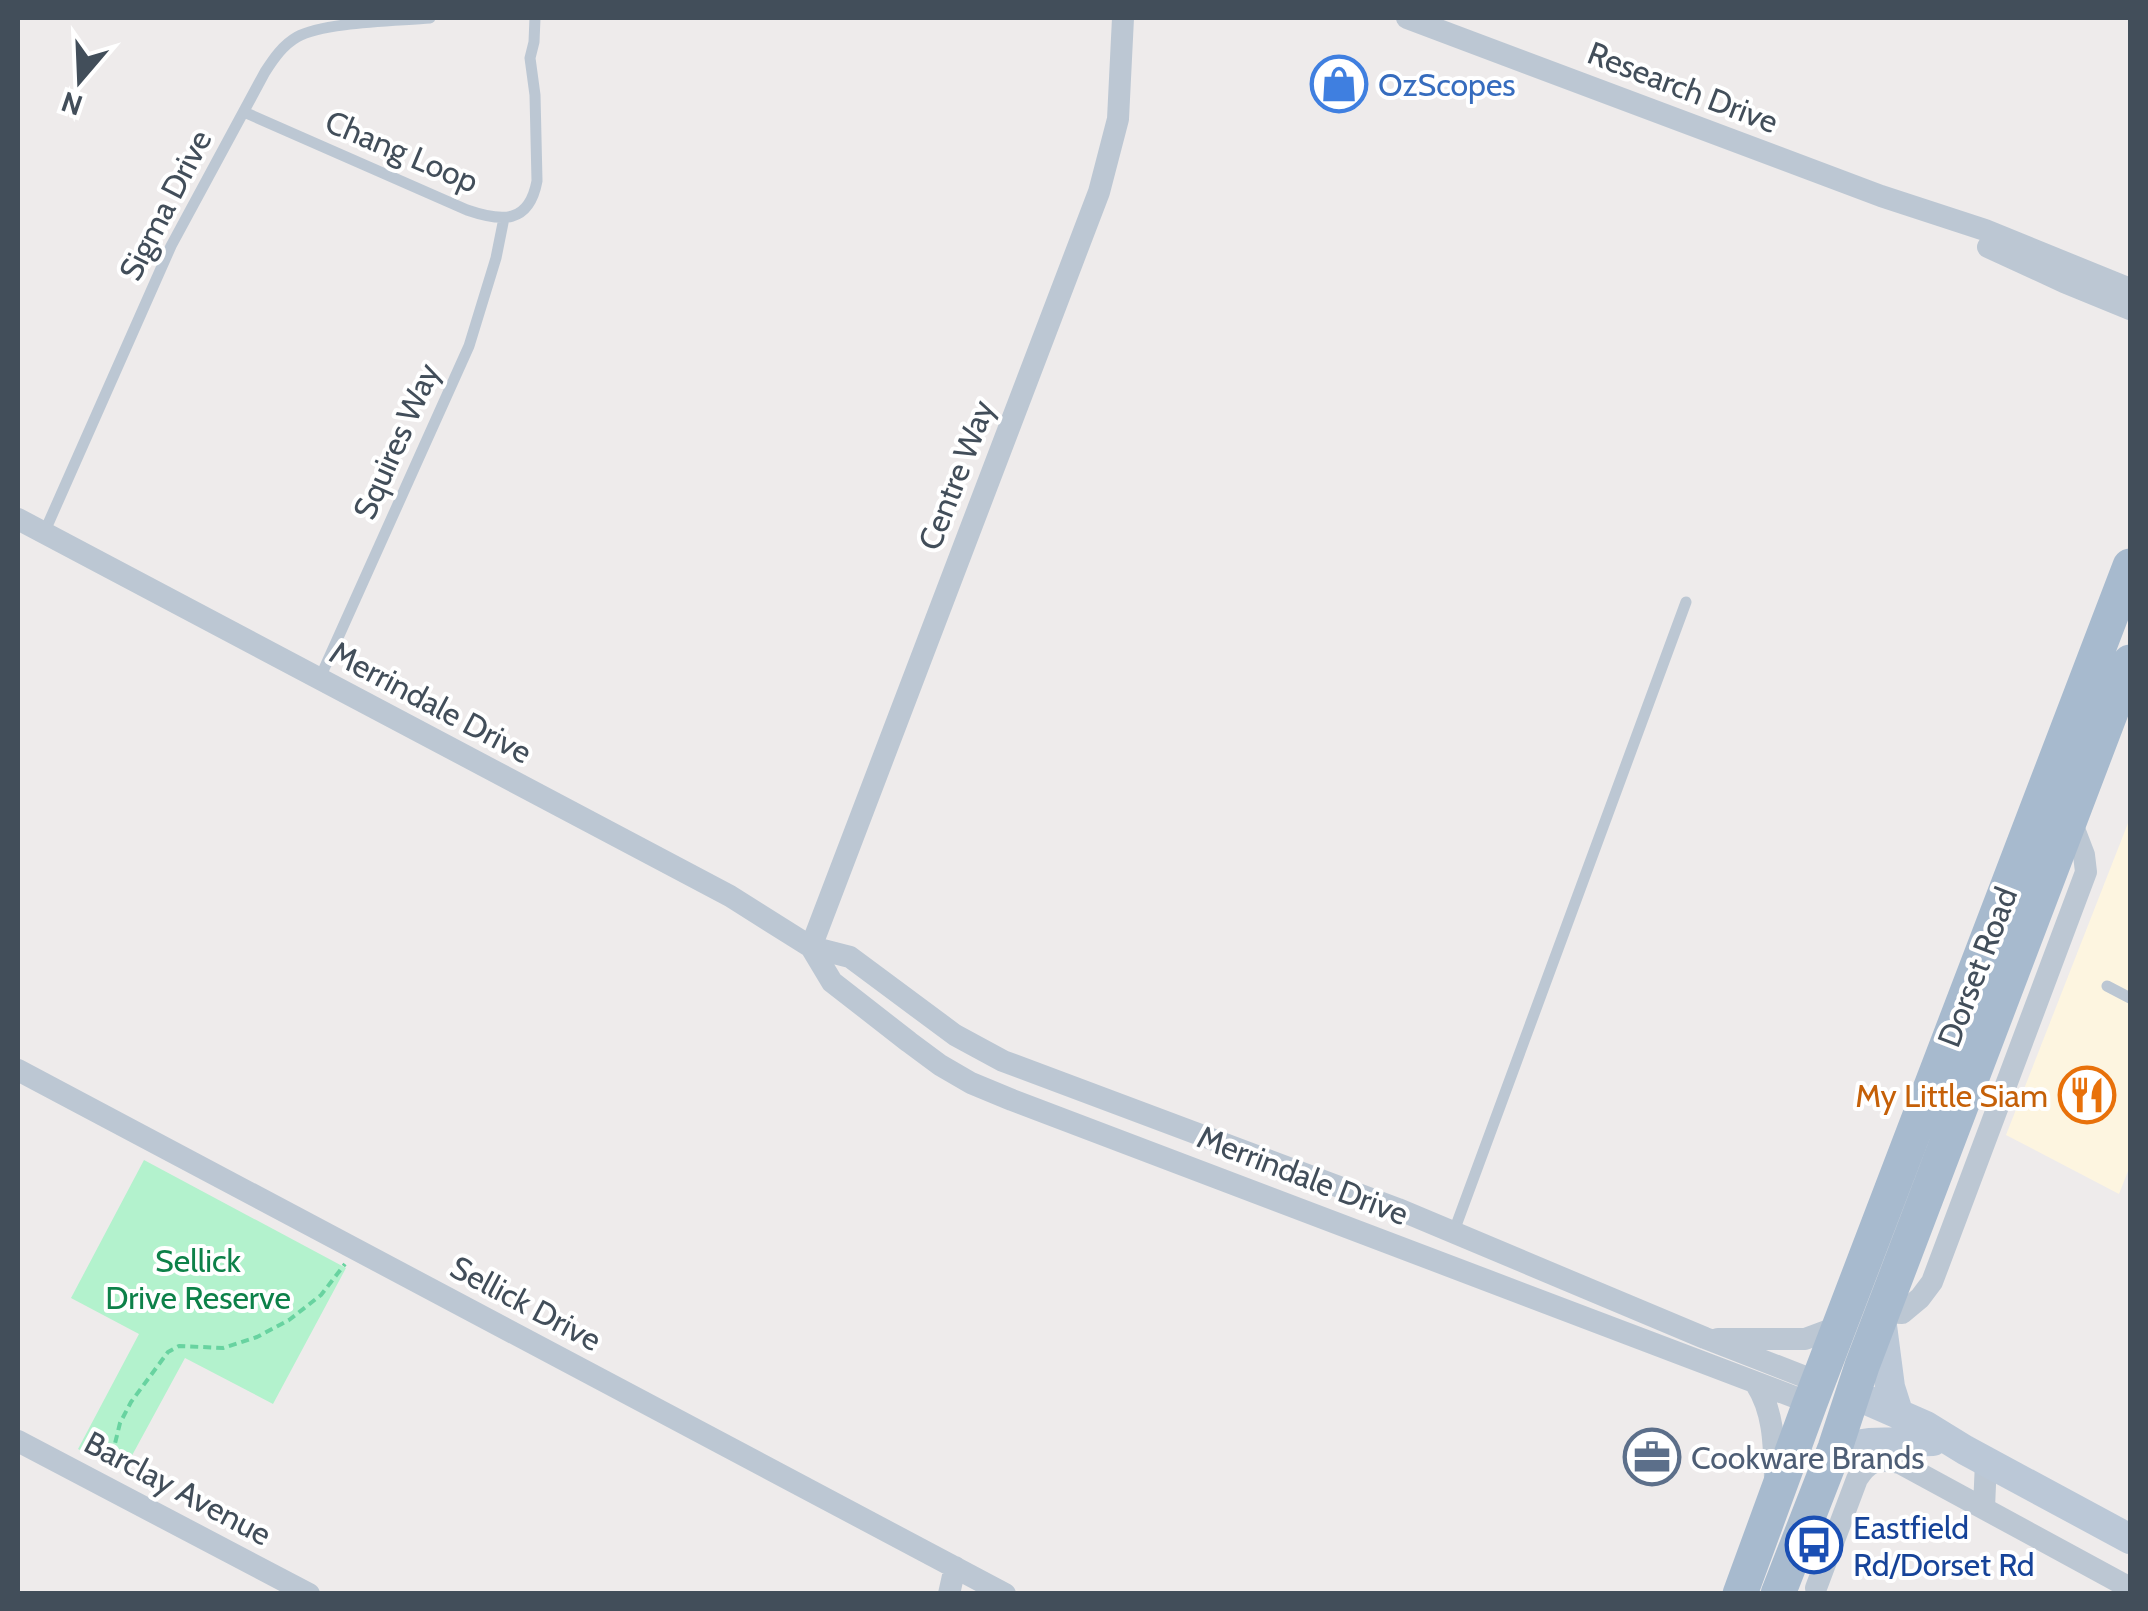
<svg xmlns="http://www.w3.org/2000/svg" width="2148" height="1611" font-family="Cabin,sans-serif">
	<rect width="100%" height="100%" fill="#eeebeb"/>
	<!-- commercial -->
	<path fill="#fdf5e0" d="M2130 818V1166L2119 1194 2006 1135Z"/>
	<!-- green -->
	<path fill="#b3f2cd" d="M144 1160 346 1268 273 1404 185 1358 123 1472 78 1449 139 1334 71 1298Z"/>
	<g fill="none" stroke-linecap="round" stroke-linejoin="round">
		<!-- path -->
		<path stroke="#68d3a0" stroke-width="4" stroke-dasharray="8 5" stroke-linecap="butt" d="M109 1468 120 1423 131 1402 168 1352 179 1346 223 1348 257 1337 289 1320 321 1295 345 1264"/>
		<!-- service -->
		<path stroke="#bcc7d3" stroke-width="11" d="M244 112 467 210C502 222 529 224 537 181L535 95 530 58 534 42 535 18
			M44 533 171 246 265 72C274 58 283 45 297 37 323 22 398 21 430 18
			M319 680 469 346 496 258 504 218
			M2107 986 2130 998
			M1454 1231 1686 602"/>
		<!-- minor -->
		<path stroke="#bcc7d3" stroke-width="22" d="M1407 18 1881 196 1985 230 2130 289
			M1988 247 2064 282 2130 309
			M18 519 730 896 811 947 850 957 955 1035 1003 1061 1398 1209 1705 1338 1818 1382
			M811 947 832 982 909 1042 940 1065 971 1083 1012 1100 1810 1403
			M811 947 1099 192 1118 119 1123 18
			M18 1070 1005 1594
			M1883 1312 1902 1313 1920 1298 1932 1282 2086 872 2084 855 2071 821
			M1718 1339H1805L1840 1326
			M1756 1384C1774 1412 1774 1445 1775 1478
			M18 1441 309 1594
			M1984 1508 1986 1461
			M1816 1588 1857 1479C1869 1460 1878 1458 1900 1463L2130 1588
			M949 1594 955 1567"/>
		<!-- secondary -->
		<path stroke="#bbc8d7" stroke-width="30" d="M1881 1318 1890 1387 1898 1412
			M1853 1394 1926 1426 1965 1450 2130 1539
			M1835 1448 1869 1443 1933 1441"/>
		<!-- primary -->
		<path stroke="#a7bace" stroke-width="35" d="M1740 1594 1810 1403 2130 566
			M1778 1594 1835 1448 1862 1366 2130 662"/>
	</g>
	<!-- icons -->
	<defs>
		<g id="shop-ring" transform="scale(2.875)"><circle r="9.5" fill="#fff" stroke="#3f7fe0" stroke-width="1.5"/><path d="M-5-2.5h2.3a2.7 3.5 0 0 1 5.4 0H5L5.5 6h-11ZM-1.5-2.5h3a1.5 2.3 0 0 0-3 0Z" fill="#3f7fe0"/></g>
		<g id="restaurant-ring" transform="scale(2.875)"><circle r="9.5" fill="#fff" stroke="#e8710a" stroke-width="1.5"/><path d="M-5-6h1v4h1v-4h1v4h1v-4h1v5L-1.5 .5V6h-2V.5L-5-1ZM5-6V6H3V1.5H1.5Q1.5-4 5-6Z" fill="#e8710a"/></g>
		<g id="office-ring" transform="scale(2.875)"><circle r="9.5" fill="#fff" stroke="#5c6f8a" stroke-width="1.5"/><path d="M-6-3h4V-5.5h4V-3h4V5H-6ZM-1-4.5V-3h2v-1.5ZM-6 0V1H6V0Z" fill="#5c6f8a"/></g>
		<g id="bus-ring" transform="scale(2.875)"><circle r="9.5" fill="#fff" stroke="#1a4fb4" stroke-width="1.5"/><path d="M-5-6H5V4H4V6H2V4H-2V6H-4V4H-5ZM-3.5-4V0h7V-4ZM-3.5 1.2v1.5H-2V1.2ZM2 1.2v1.5H3.5V1.2Z" fill="#1a4fb4"/></g>
	</defs>
	<g fill-rule="evenodd">
		<use href="#shop-ring" x="1339" y="84"/>
		<use href="#restaurant-ring" x="2087" y="1095"/>
		<use href="#office-ring" x="1652" y="1457"/>
		<use href="#bus-ring" x="1814" y="1545"/>
	</g>
	<g text-anchor="middle" dominant-baseline="central" stroke-width="8" stroke-linejoin="round" paint-order="stroke">
		<!-- shop labels -->
		<g font-size="32" fill="#366cbe" stroke="#fff" text-anchor="start">
			<text x="1378" y="84">OzScopes</text>
		</g>
		<!-- street labels -->
		<g font-size="32" fill="#424e5a" stroke="#fff">
			<text transform="translate(1683 87) rotate(21)">Research Drive</text>
			<text transform="translate(402 151) rotate(23)">Chang Loop</text>
			<text transform="translate(165 205) rotate(-63)">Sigma Drive</text>
			<text transform="translate(396 441) rotate(-66)">Squires Way</text>
			<text transform="translate(956 475) rotate(-69)">Centre Way</text>
			<text transform="translate(431 702) rotate(28)">Merrindale Drive</text>
			<text transform="translate(1977 967) rotate(-69)">Dorset Road</text>
			<text transform="translate(1303 1175) rotate(21)">Merrindale Drive</text>
			<text transform="translate(526 1303) rotate(28)">Sellick Drive</text>
			<text transform="translate(178 1488) rotate(28)">Barclay Avenue</text>
		</g>
		<!-- food labels -->
		<g font-size="32" fill="#c56008" stroke="#fff" text-anchor="end">
			<text x="2048" y="1095">My Little Siam</text>
		</g>
		<!-- park labels -->
		<g font-size="32" fill="#0d8149" stroke="#fff">
			<text x="198" y="1260">Sellick<tspan x="198" dy="37">Drive Reserve</tspan></text>
		</g>
		<!-- service labels -->
		<g font-size="32" fill="#4e5e75" stroke="#fff" text-anchor="start">
			<text x="1691" y="1457">Cookware Brands</text>
		</g>
		<!-- transit labels -->
		<g font-size="32" fill="#164399" stroke="#fff" text-anchor="start">
			<text x="1853" y="1527">Eastfield<tspan x="1853" dy="37">Rd/Dorset Rd</tspan></text>
		</g>
	</g>
	<!-- border -->
	<rect width="2148" height="1611" fill="none" stroke="#424e5a" stroke-width="40"/>
	<!-- north arrow -->
	<g transform="translate(80 80) rotate(199)" stroke="#ffffff" stroke-width="8" paint-order="stroke">
	<path d="M0-8L18 38L0 25L-18 38Z" fill="#424e5a"/>
	<text y="-15" font-size="28" font-weight="bold" text-anchor="middle" fill="#424e5a">N</text>
	</g>
</svg>
